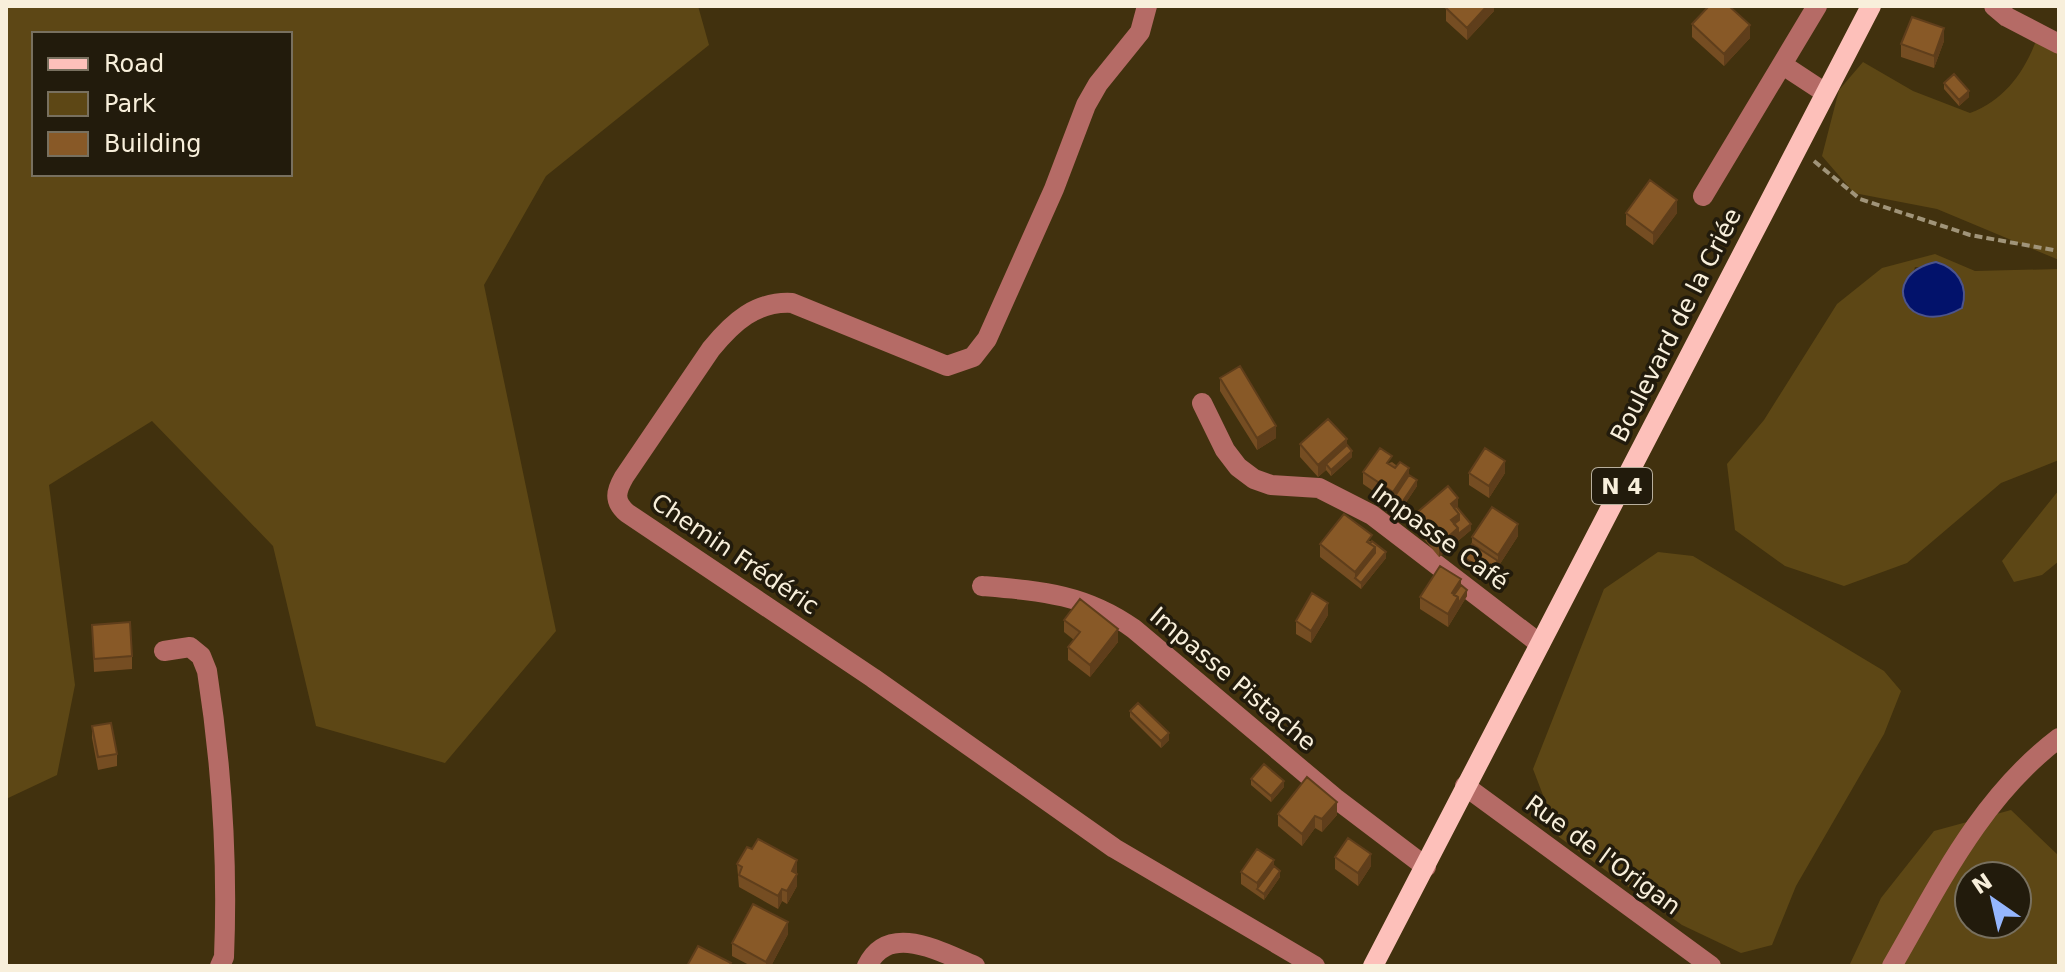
<svg xmlns="http://www.w3.org/2000/svg" width="2065" height="972" font-family="'DejaVu Sans',sans-serif">
	<rect width="100%" height="100%" fill="#41310e"/>
	<!-- green -->
	<path fill="#5d4715" fill-rule="evenodd" d="M6 6H698L709 45 546 176 484 285 556 631 445 763 316 726 273 546 152 421 49 485 75 685 57 775 6 799ZM290 34V174H34V34Z
		M2036 41 2059 50V260L1937 209 1854 193 1822 156 1839 90 1863 62 1913 91 1970 113C2004 100 2023 74 2036 41Z
		M1935 254 1975 271 2059 269V460L2001 483 1907 563 1844 586 1785 566 1735 530 1727 464 1764 420 1837 304 1882 268ZM1915 267C1946 267 1962 267 1964 301 1946 321 1920 323 1904 300Z
		M2059 490V561L2042 575 2014 582 2002 561Z
		M1658 552 1693 556 1884 671 1901 691 1884 734 1796 886 1772 945 1741 953 1682 925 1559 837 1533 769 1604 589Z
		M2011 810 2059 856V966H1849L1881 898 1934 831ZM1969 876H2017V924H1969Z"/>
	<!-- water -->
	<path fill="#02126b" stroke="#4c548d" stroke-width="2" d="M1936 262C1957 268 1969 285 1962 308 1906 340 1876 275 1936 262Z"/>
	<g fill="none" stroke-linecap="round" stroke-linejoin="round">
		<!-- path -->
		<path stroke="#a09479" stroke-width="4" stroke-dasharray="8 4" stroke-linecap="butt" d="M1814 161 1860 199 1970 235 2059 251"/>
		<!-- minor -->
		<path stroke="#b56b66" stroke-width="20" d="M1147 6 1140 32 1098 84 1086 105 1054 189 987 339 973 357 947 366 792 303C756 301 733 322 711 349L624 477C616 491 613 501 627 513L873 678 1114 848 1315 966
			M1994 6 2007 17 2059 44
			M1783 65 1824 92
			M1703 196 1817 6
			M1202 403 1225 450 1238 467 1254 479 1271 485 1319 488 1372 515 1540 644
			M982 586C1041 591 1085 594 1134 629L1335 798 1426 867
			M164 651 190 647 201 656 207 671C222 767 228 860 224 957L220 966
			M1465 786 1711 966
			M867 966C889 921 942 953 975 966
			M1892 966C1940 883 1981 797 2059 738"/>
		<!-- major -->
		<path stroke="#fdc0ba" stroke-width="20" d="M1373 966 1871 6"/>
	</g>
	<!-- wall -->
	<path fill="#754d22" d="M1494 6V11L1467 40 1446 21V8Z
		M1692 24 1750 38 1724 66 1692 37Z
		M1944 41 1934 68 1901 57V44Z
		M1944 83 1969 97 1959 106 1944 89Z
		M1626 213H1677L1653 245 1626 225Z
		M1220 378 1276 438 1257 450 1220 391Z
		M1300 444 1347 445 1352 457 1331 476 1326 470 1318 477 1300 457Z
		M1392 462 1409 475 1417 486 1401 510 1363 484V472Z
		M1469 473H1505L1489 498 1469 485Z
		M1458 509 1471 530 1439 557 1414 527V515Z
		M1518 536 1498 567 1488 579 1465 564V558L1472 544V537Z
		M1372 541 1386 558 1361 589 1320 557V544Z
		M1461 585 1467 596 1448 627 1420 609V597Z
		M1328 615 1311 643 1296 634V621Z
		M1064 620 1118 642 1090 677 1068 660V647L1074 640 1064 632Z
		M92 625 132 656V669L94 672Z
		M1130 711 1169 740 1161 748 1130 717Z
		M92 726 117 754V766L98 770 92 738Z
		M1251 779 1284 787 1271 802 1251 785Z
		M1278 814 1337 815 1322 832 1315 828 1302 846 1278 826Z
		M752 849 797 860V886L787 904 782 901 778 909 739 887 737 864Z
		M1335 857 1371 866 1358 886 1335 869Z
		M1274 866 1280 877 1264 900 1241 884V872Z
		M788 934 771 966H751L732 956V943Z"/>
	<!-- shaded-wall -->
	<path fill="#5f3e1b" d="M1487 6H1494V11L1467 40V28Z
		M1750 25V38L1724 66V54Z
		M1944 28V41L1934 68V56Z
		M1969 91V97L1959 106V100Z
		M1677 200V213L1653 245V233Z
		M1276 426V438L1257 450V438Z
		M1347 439V452L1326 464V470L1318 477V465Z
		M1352 451V457L1331 476V470Z
		M1505 461V473L1489 498V486Z
		M1409 468V481L1393 499V492Z
		M1417 480V486L1401 510V504Z
		M1458 498V511L1454 514 1451 504Z
		M1459 514V526L1454 530 1451 520Z
		M1471 524V530L1458 541V534Z
		M1518 524V536L1498 567V555Z
		M1458 528V541L1439 557V545Z
		M1375 547V560L1355 578V572Z
		M1386 552V558L1361 589V583Z
		M1498 561V567L1488 579V573Z
		M1461 579V592L1455 601 1452 593Z
		M1467 590V596L1448 627V614L1458 597Z
		M1328 603V615L1311 643V631Z
		M1118 629V642L1090 677V665Z
		M1169 733V740L1161 748V741Z
		M1284 781V787L1271 802V796Z
		M1337 802V815L1322 832V819Z
		M1315 816V828L1302 846V834Z
		M1371 854V866L1358 886V873Z
		M797 860V872L792 883V871Z
		M1274 860V872L1257 889V883Z
		M1280 871V877L1264 900V894Z
		M797 874V886L787 904V891Z
		M782 889V901L778 909V896Z
		M788 922V934L771 966H766V962Z"/>
	<!-- building -->
	<path fill="#885927" stroke="#5f3e1b" stroke-width="2" d="M1448 6H1487L1467 28 1446 8Z
		M1709 6H1729L1750 25 1724 54 1692 24Z
		M1912 17 1944 28 1934 56 1901 44Z
		M1954 74 1969 91 1959 100 1944 83Z
		M1650 180 1677 200 1653 233 1626 213Z
		M1240 366 1276 426 1257 438 1220 378Z
		M1328 419 1347 439 1318 465 1300 444Z
		M1347 445 1352 451 1331 470 1326 464Z
		M1380 448 1392 456 1387 463 1395 468 1400 462 1409 468 1393 492 1363 472Z
		M1485 448 1505 461 1489 486 1469 473Z
		M1409 475 1417 480 1401 504 1393 499Z
		M1448 486 1458 498 1451 504 1459 514 1451 520 1458 528 1439 545 1414 515Z
		M1456 506 1471 524 1458 534V528L1454 524 1459 520V514L1454 508Z
		M1492 507 1518 524 1498 555 1472 537Z
		M1344 514 1372 535 1367 542 1375 547 1355 572 1320 544Z
		M1372 541 1386 552 1361 583 1355 578 1375 553V547L1370 544Z
		M1472 544 1498 561 1488 573 1465 558Z
		M1440 566 1461 579 1452 593 1458 597 1448 614 1420 597Z
		M1461 585 1467 590 1458 604V597L1454 595Z
		M1312 593 1328 603 1311 631 1296 621Z
		M1080 599 1118 629 1090 665 1068 647 1080 632 1064 620Z
		M130 622 132 656 94 659 92 625Z
		M1138 703 1169 733 1161 741 1130 711Z
		M111 723 117 754 98 757 92 726Z
		M1264 764 1284 781 1271 796 1251 779Z
		M1307 777 1337 802 1322 819 1315 816 1302 834 1278 814Z
		M1348 838 1371 854 1358 873 1335 857Z
		M758 839 797 860 792 871 797 874 787 891 782 889 778 896 739 875 742 867 737 864 747 847 752 849Z
		M1257 849 1274 860 1257 883 1241 872Z
		M1274 866 1280 871 1264 894 1257 889Z
		M753 904 788 922 766 962 732 943Z
		M698 946 731 963 729 966H687Z"/>
	<g text-anchor="middle" dominant-baseline="central" stroke-width="7" stroke-linejoin="round" paint-order="stroke">
		<!-- shield labels -->
		<rect fill="#221b0c" stroke="#b8af9d" stroke-width="2" x="1592" y="468" width="60" height="36" rx="6"/>
		<g font-size="22" font-weight="bold" fill="#f8efdb">
			<text x="1622" y="486">N 4</text>
		</g>
		<!-- street labels -->
		<g font-size="24" fill="#f8efdb" stroke="#221b0c">
			<text transform="translate(1676 325) rotate(-63)">Boulevard de la Criée</text>
			<text transform="translate(1440 537) rotate(36)">Impasse Café</text>
			<text transform="translate(735 554) rotate(34)">Chemin Frédéric</text>
			<text transform="translate(1233 679) rotate(40)">Impasse Pistache</text>
			<text transform="translate(1603 855) rotate(36)">Rue de l'Origan</text>
		</g>
	</g>
	<!-- border -->
	<rect width="2065" height="972" fill="none" stroke="#f8efdb" stroke-width="16"/>
	<!-- legend -->
	<rect x="32" y="32" width="260" height="144" fill="#221b0c" stroke="#78705f" stroke-width="2"/>
	<rect x="48" y="58" width="40" height="12" fill="#fdc0ba" stroke="#78705f" stroke-width="2"/>
	<text x="104" y="72" font-size="24" fill="#f8efdb">Road</text>
	<rect x="48" y="92" width="40" height="24" fill="#5d4715" stroke="#78705f" stroke-width="2"/>
	<text x="104" y="112" font-size="24" fill="#f8efdb">Park</text>
	<rect x="48" y="132" width="40" height="24" fill="#885927" stroke="#78705f" stroke-width="2"/>
	<text x="104" y="152" font-size="24" fill="#f8efdb">Building</text>
	<!-- north arrow -->
	<g transform="translate(1993 900) rotate(326)"><circle r="38" fill="#221b0c" stroke="#78705f" stroke-width="2"/>
	<path d="M0-6L14 30L0 20L-14 30Z" fill="#95b6fd"/>
	<text y="-12" font-size="22" font-weight="bold" text-anchor="middle" fill="#f8efdb">N</text>
	</g>
</svg>
